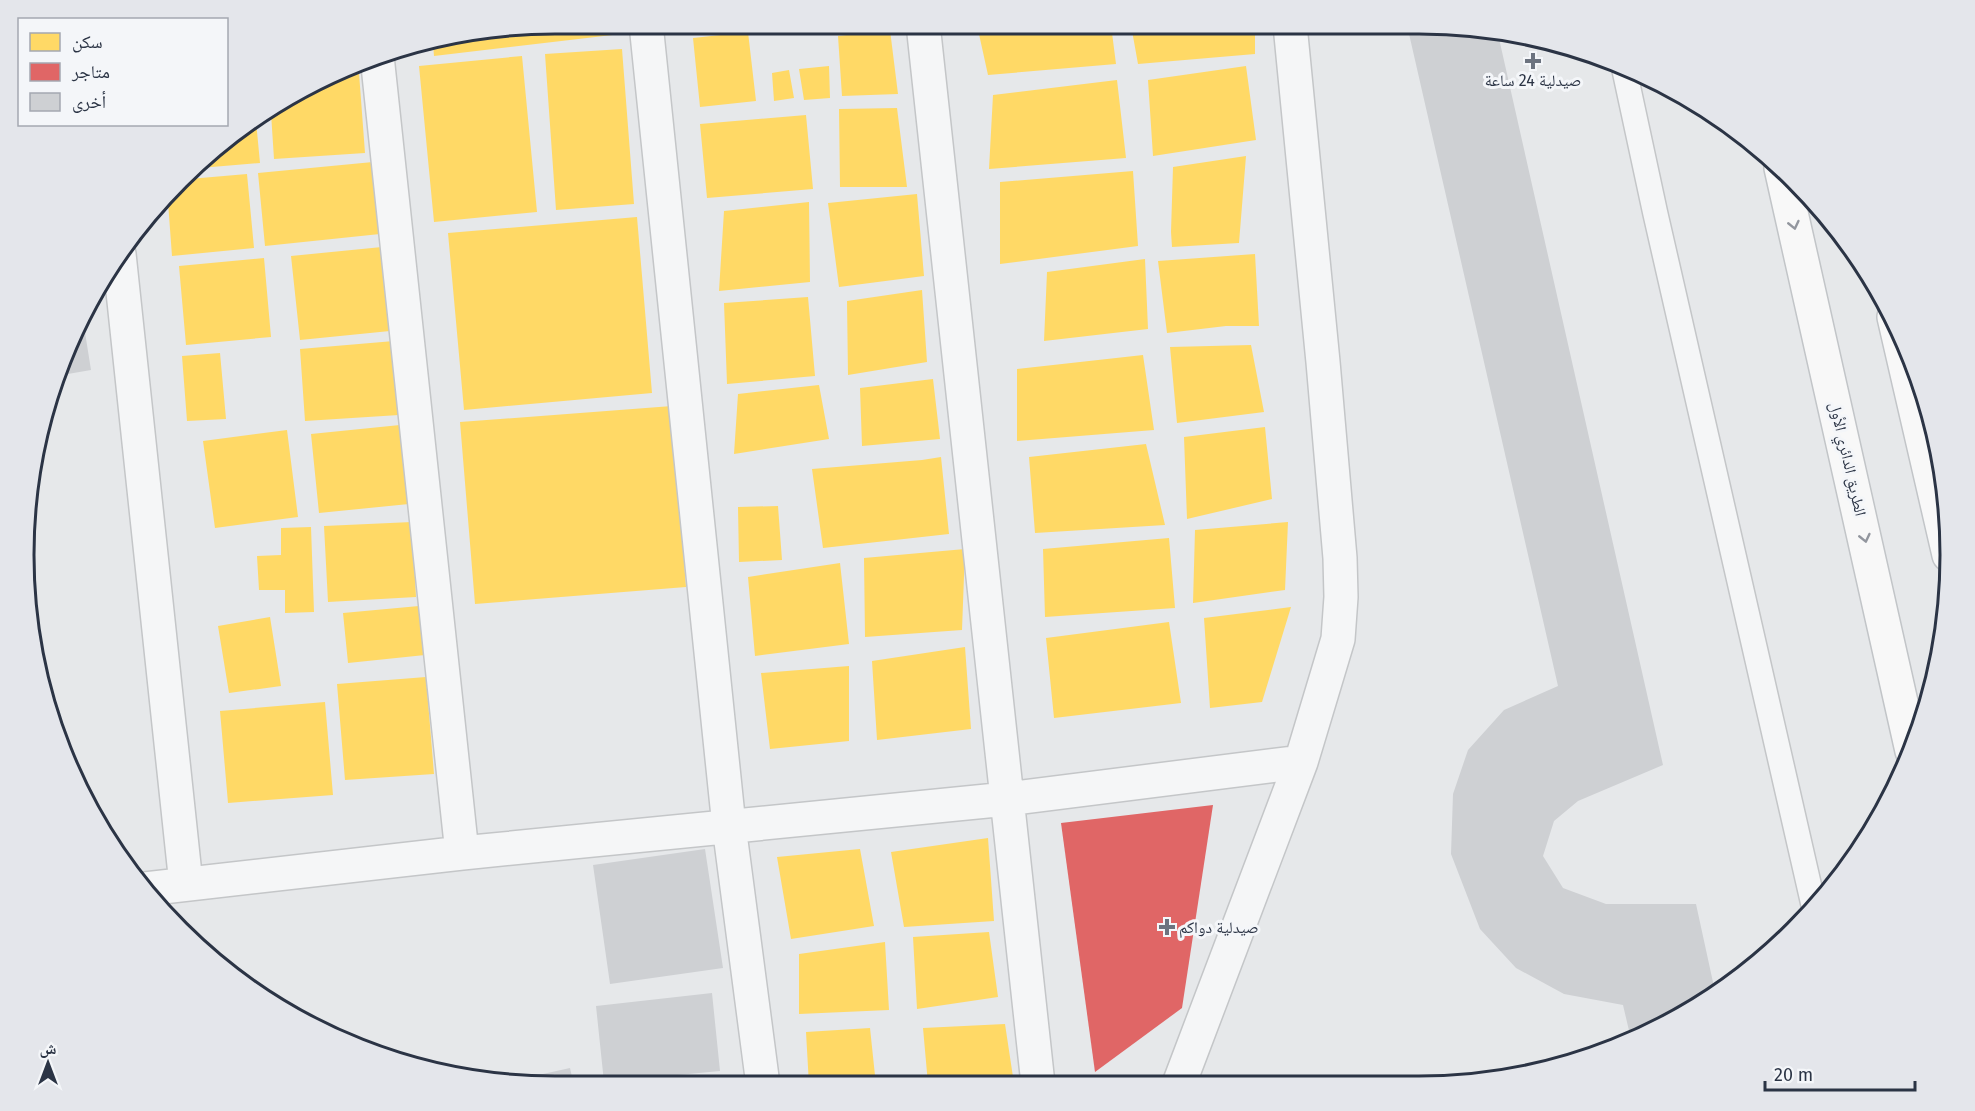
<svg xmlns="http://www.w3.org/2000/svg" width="1975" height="1111" font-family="'Fira Sans','Noto Naskh Arabic',sans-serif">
	<rect width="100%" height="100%" fill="#e6e8ea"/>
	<!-- homes -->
	<path fill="#ffd966" d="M556 24H620L621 34 434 56 433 44Z
		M977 25H1111L1116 64 988 75Z
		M1131 25H1255V54L1138 64Z
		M890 30 898 94 842 96 838 36Z
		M748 32 756 101 700 107 693 38Z
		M622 49 634 204 556 210 545 54Z
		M522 56 537 212 434 222 419 66Z
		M829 66 830 98 804 100 799 69Z
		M1246 66 1256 140 1153 156 1148 80Z
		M789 70 794 98 774 101 772 73Z
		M359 73 365 153 274 159 271 113 344 74Z
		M1117 80 1126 158 989 169 993 95Z
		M897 108 907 187H840L839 109Z
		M806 115 813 189 707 198 700 124Z
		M256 121 260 163 200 168 232 134Z
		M1246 156 1239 243 1172 247 1171 232 1173 167Z
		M373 162 380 234 265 246 258 173Z
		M1133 171 1138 246 1000 264V182Z
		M247 174 254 248 172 256 168 202 189 179Z
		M917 194 924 276 839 287 828 203Z
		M809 202 810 282 719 291 724 211Z
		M637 217 652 393 464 410 448 233Z
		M382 247 390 331 300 340 291 256Z
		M1255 254 1259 326H1226L1167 333 1158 261Z
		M264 258 271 337 186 345 179 266Z
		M1145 259 1148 329 1044 341 1047 272Z
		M922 290 927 362 848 375 847 301Z
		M808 297 815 376 727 384 724 303Z
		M394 341 399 415 305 421 300 349Z
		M1251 345 1264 412 1177 423 1170 347Z
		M220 353 226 419 187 421 182 356Z
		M1143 355 1154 430 1017 441V369Z
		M933 379 940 439 862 446 860 388Z
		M819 385 829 439 734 454 738 394Z
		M672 406 686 587 475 604 460 422Z
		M400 425 409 504 319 513 311 434Z
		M1265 427 1272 499 1187 519 1184 437Z
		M287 430 298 517 215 528 203 441Z
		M1146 444 1165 525 1035 533 1029 457Z
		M941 457 949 534 823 548 812 469 922 460Z
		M778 506 782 560 739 562 738 507Z
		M412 522 416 597 328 602 324 526Z
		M1288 522 1285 590 1193 603 1195 530Z
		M311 527 314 612 285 613V590H259L257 556 281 555V528Z
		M1169 538 1175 608 1045 617 1043 549Z
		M965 549 962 630 865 637 864 558Z
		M840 563 849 644 755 656 748 577Z
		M419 606 425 655 348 663 343 613Z
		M1291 607 1262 702 1210 708 1204 618Z
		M270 617 281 686 229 693 218 626Z
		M1169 622 1181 703 1054 718 1046 638Z
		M965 647 971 729 877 740 872 661Z
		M849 666V741L770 749 761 673Z
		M426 677 434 774 345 780 337 684Z
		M325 702 333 795 228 803 220 711Z
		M988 838 994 921 904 927 891 852Z
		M860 849 874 926 791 939 777 857Z
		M989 932 998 997 917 1009 913 937Z
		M885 942 889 1010 799 1014V954Z
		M1005 1024 1013 1077 978 1084H928L923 1028Z
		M870 1028 876 1085H809L806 1032Z"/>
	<!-- shops -->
	<path fill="#e06666" d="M1213 805 1182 1008 1095 1072 1061 823Z"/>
	<!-- building -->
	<path fill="#ced0d3" d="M1407 25H1454L1498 34 1663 765 1578 801 1554 821 1543 856 1563 888 1606 904H1696L1716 996 1631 1039 1623 1005 1564 994 1516 968 1480 929 1451 854 1453 794 1468 750 1504 710 1558 686Z
		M84 326 91 370 62 375Z
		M705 849 723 968 610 984 593 865Z
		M712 993 720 1071 604 1082 596 1006Z
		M570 1068 574 1086 517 1085 516 1080Z
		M731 1080V1085H691V1084Z"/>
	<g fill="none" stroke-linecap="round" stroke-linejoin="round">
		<!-- lane casing -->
		<g stroke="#c4c6c8" stroke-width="27">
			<path id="lane" d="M1624 68 1655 212 1814 907"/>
		</g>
		<!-- street casing -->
		<g stroke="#c4c6c8" stroke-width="36">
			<path id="street" d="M646 24 729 826 763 1085
				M923 24 1038 1084
				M377 56 462 853
				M119 254 186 884
				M145 889 462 853 1007 799 1301 762
				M1179 1084 1301 762 1338 639 1341 597 1340 558 1323 362 1290 25"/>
		</g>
		<!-- primary casing -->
		<g stroke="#c2c5c8" stroke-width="36">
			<path id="primary" d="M1781 168 1912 751
				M1894 317 1949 555"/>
		</g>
		<!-- lane -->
		<use href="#lane" stroke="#f5f6f7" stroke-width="24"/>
		<!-- street -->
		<use href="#street" stroke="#f5f6f7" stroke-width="33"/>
		<!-- primary -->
		<use href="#primary" stroke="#f8f8f8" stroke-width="33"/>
	</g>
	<!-- one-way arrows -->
	<defs><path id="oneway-chevron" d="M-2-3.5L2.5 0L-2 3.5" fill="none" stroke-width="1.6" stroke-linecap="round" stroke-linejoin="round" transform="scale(1.5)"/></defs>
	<g stroke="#92969e">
		<use href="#oneway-chevron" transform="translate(1794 225) rotate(77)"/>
		<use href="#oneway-chevron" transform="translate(1865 538) rotate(77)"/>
	</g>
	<!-- markers -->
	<g fill="#6c737f" stroke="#f4f6f9" stroke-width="2">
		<path d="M1530 52h6v6h6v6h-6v6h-6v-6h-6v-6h6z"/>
		<path d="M1164 918h6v6h6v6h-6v6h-6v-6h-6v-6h6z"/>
	</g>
	<g text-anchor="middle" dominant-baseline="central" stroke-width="6" stroke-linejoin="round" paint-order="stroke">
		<!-- poi labels -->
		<g font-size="16" fill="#2b3445" stroke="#f4f6f9">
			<text x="1533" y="80">صيدلية 24 ساعة</text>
			<text x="1179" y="927" text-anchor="start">صيدلية دواكم</text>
		</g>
		<!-- street labels -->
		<g font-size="16" fill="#2b3445" stroke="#f4f6f9">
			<text transform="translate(1848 459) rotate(77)">الطريق الدائري الأول</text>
		</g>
	</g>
	<!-- crop -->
	<path d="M0 0H1975V1111H0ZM555 34H1419A521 521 0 0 1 1940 555V555A521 521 0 0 1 1419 1076H555A521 521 0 0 1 34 555V555A521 521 0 0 1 555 34Z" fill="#e4e6eb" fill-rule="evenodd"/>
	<path fill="none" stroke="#2b3445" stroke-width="3" d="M555 34H1419A521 521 0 0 1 1940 555V555A521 521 0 0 1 1419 1076H555A521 521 0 0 1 34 555V555A521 521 0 0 1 555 34Z"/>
	<!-- legend -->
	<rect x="18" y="18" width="210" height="108" fill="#f4f6f9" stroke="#a4a8b1" stroke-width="1.5"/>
	<rect x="30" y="33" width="30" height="18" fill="#ffd966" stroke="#a4a8b1" stroke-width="1.5"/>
	<text x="72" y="48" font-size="18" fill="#2b3445">سكن</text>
	<rect x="30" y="63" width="30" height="18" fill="#e06666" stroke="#a4a8b1" stroke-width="1.5"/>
	<text x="72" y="78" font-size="18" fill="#2b3445">متاجر</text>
	<rect x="30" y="93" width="30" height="18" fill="#ced0d3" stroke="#a4a8b1" stroke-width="1.5"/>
	<text x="72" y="108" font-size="18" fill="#2b3445">أخرى</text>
	<!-- north arrow -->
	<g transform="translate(48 1063)" stroke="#f4f6f9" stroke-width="4.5" paint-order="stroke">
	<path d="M0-4.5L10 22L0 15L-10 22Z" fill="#2b3445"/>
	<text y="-9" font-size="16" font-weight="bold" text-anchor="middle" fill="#2b3445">ش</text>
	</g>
	<!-- scale -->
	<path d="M1765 1081v9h150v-9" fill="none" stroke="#2b3445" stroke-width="3"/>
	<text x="1774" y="1081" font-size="18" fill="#2b3445" stroke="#f4f6f9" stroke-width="4.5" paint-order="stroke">20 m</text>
</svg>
